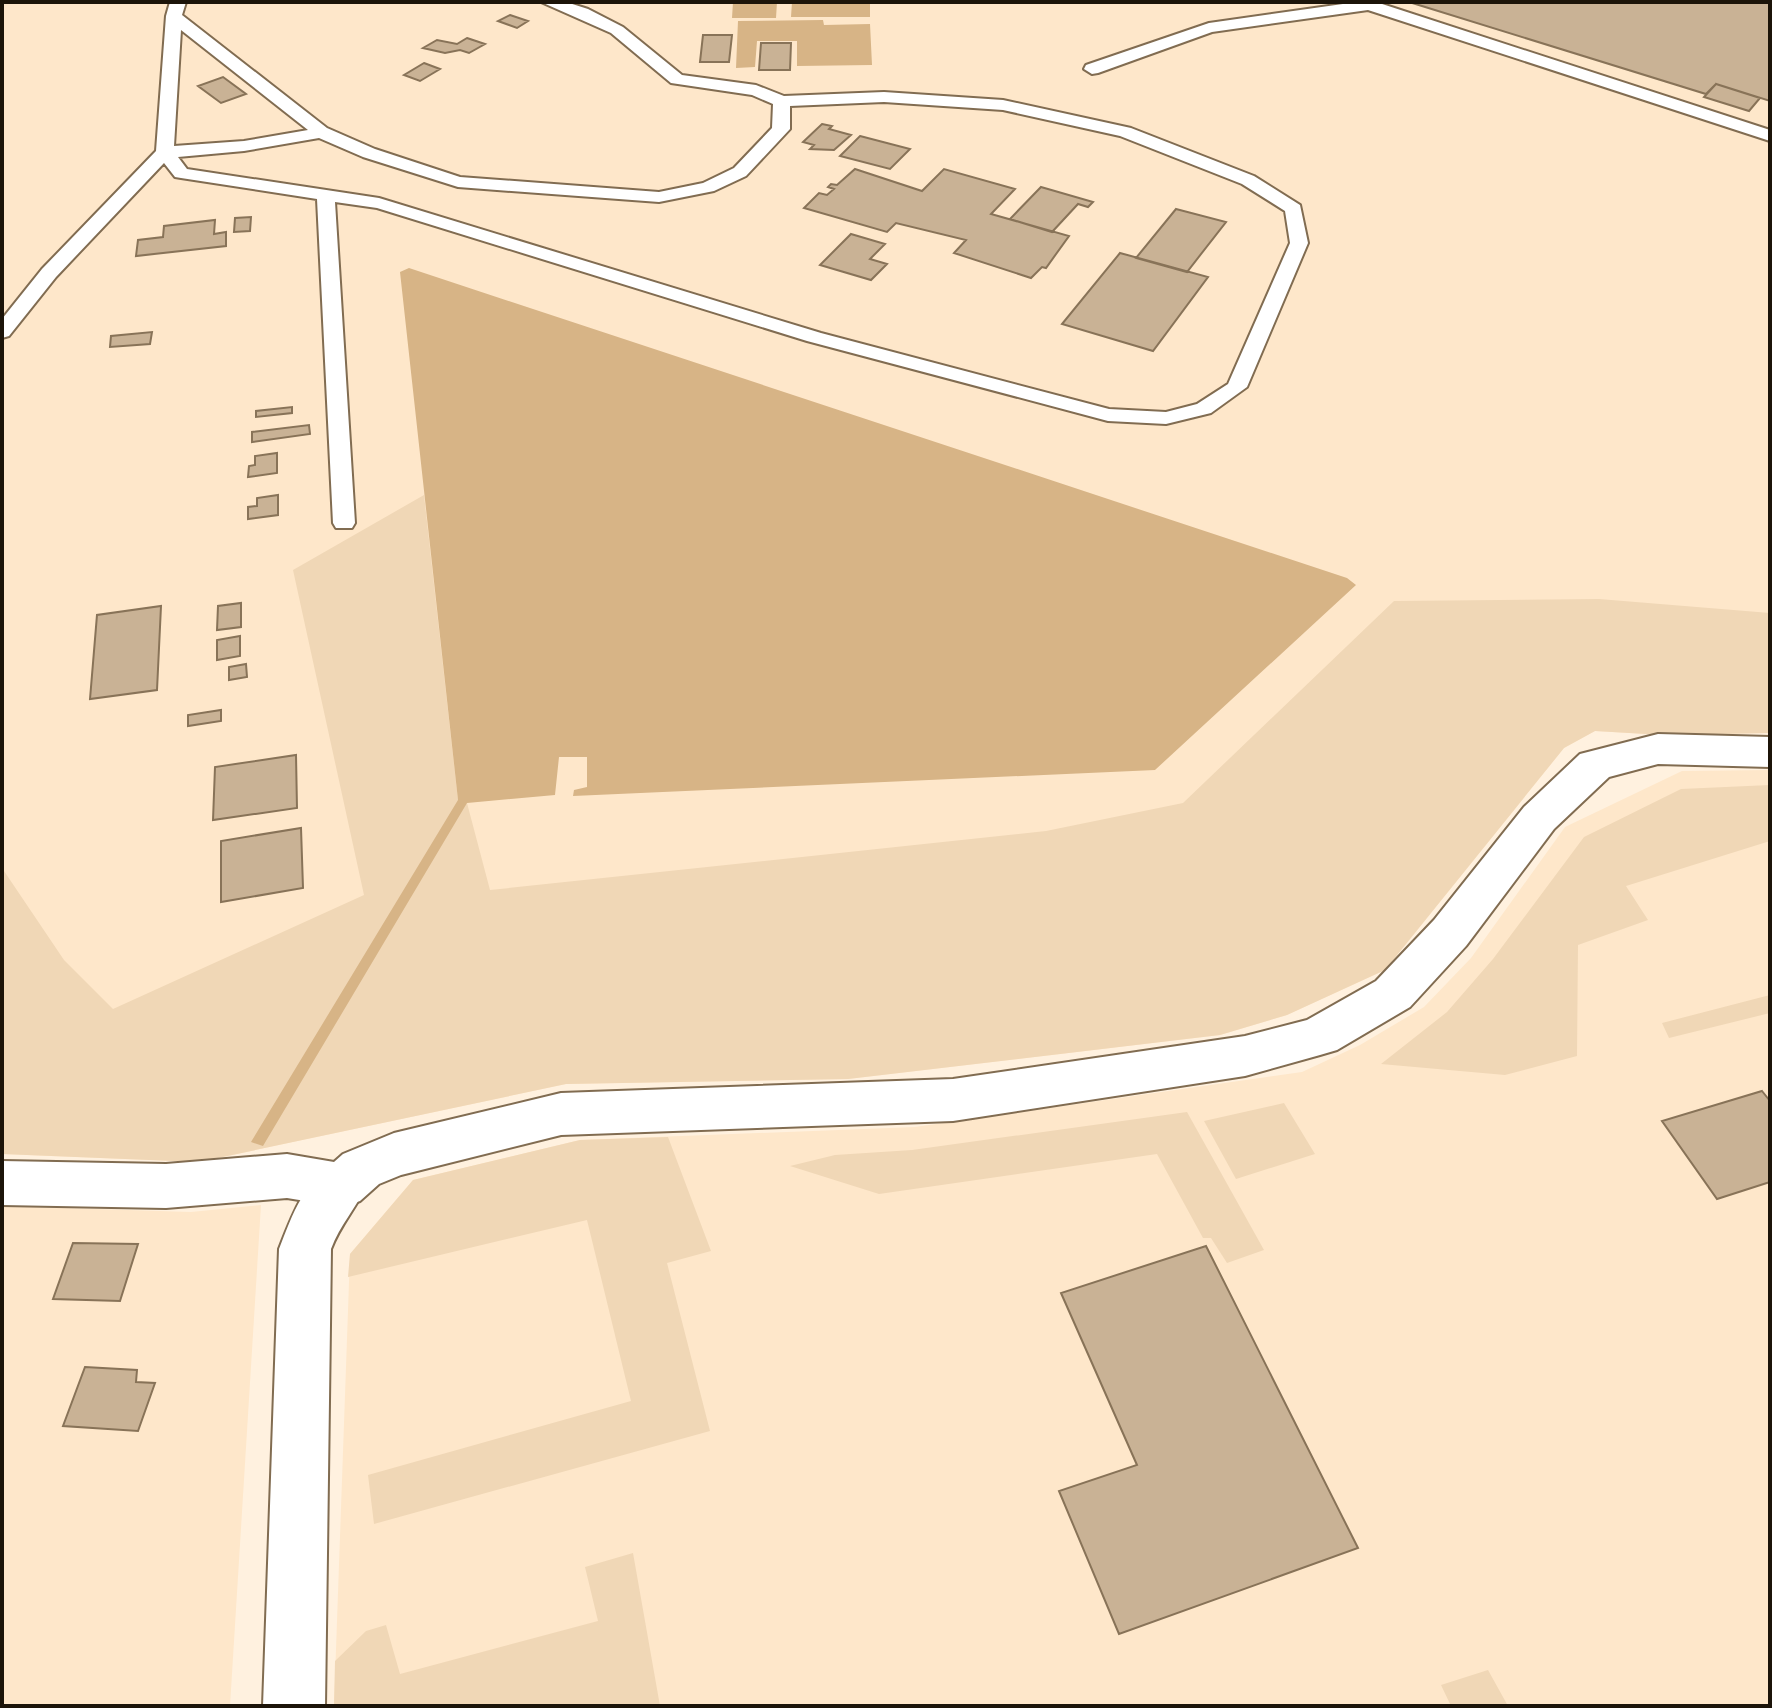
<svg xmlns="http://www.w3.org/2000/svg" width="1772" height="1708" font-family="'Varela Round',sans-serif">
	<rect width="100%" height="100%" fill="#fff1df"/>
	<!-- built -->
	<path fill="#fee7ca" d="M2 2H1770V733L1663 735 1595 731 1564 748 1385 970 1287 1015 1220 1035 848 1079 566 1084 199 1162 2 1154Z
		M1770 770V1706H334L350 1254 413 1180 580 1140 915 1127 1302 1072 1360 1045 1424 1007 1471 958 1565 827 1682 771Z
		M261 1205 230 1706H2V1206L191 1212Z"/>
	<!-- green -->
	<path fill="#f0d7b6" d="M424 495 458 800 467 803 490 890 1046 831 1183 803 1394 601 1599 599 1770 613V733L1663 735 1595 731 1564 748 1385 970 1287 1015 1220 1035 848 1079 566 1084 199 1162 2 1154V868L64 960 113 1009 364 895 293 570Z
		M1770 785V841L1626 886 1648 920 1578 945 1577 1056 1505 1075 1381 1064 1447 1012 1493 959 1584 837 1681 789Z
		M1770 995V1013L1669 1038 1662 1023Z
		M1284 1103 1315 1154 1236 1179 1204 1121Z
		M1187 1112 1264 1250 1227 1263 1211 1238H1203L1157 1154 879 1194 790 1166 835 1155 912 1150Z
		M668 1137 711 1251 667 1263 710 1431 374 1524 368 1475 631 1401 587 1220 348 1277 350 1254 413 1180 580 1140Z
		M633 1553 660 1706H334L335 1661 366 1631 386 1625 400 1674 598 1621 585 1567Z
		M1488 1670 1508 1706H1451L1441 1685Z"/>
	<!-- water -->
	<path fill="#d7b486" d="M733 2H777L776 18H732Z
		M792 2H870V17H791Z
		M823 20 824 25 870 24 872 65 797 66V41H757L755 67 736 68 738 21Z
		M409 268 1347 578 1356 585 1155 770 573 796 574 790 587 787V757H559L555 795 467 803 263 1146 251 1142 458 800 400 272Z"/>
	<!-- building -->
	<path fill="#c9b295" stroke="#887358" stroke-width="2" d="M1409 2H1770V101L1716 84 1706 94Z
		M510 15 528 21 517 28 498 21Z
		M703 35H732L729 62H700Z
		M467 38 485 44 469 53 460 50 445 53 423 48 437 40 457 44Z
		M761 43H791L790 70H759Z
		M424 63 440 69 420 81 404 75Z
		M223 77 246 94 221 103 198 86Z
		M1716 84 1760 98 1749 111 1704 97Z
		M822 124 832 126 829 129 851 135 834 150 810 149 814 145 803 142Z
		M860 136 910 149 890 169 840 156Z
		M855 169 922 191 944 169 1015 189 991 214 1069 236 1046 268 1042 267 1031 278 954 253 966 240 896 223 887 232 804 208 819 193 827 195 834 189 828 187 831 184 837 185Z
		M1041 187 1093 202 1088 207 1078 204 1052 232 1010 219Z
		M1176 209 1226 222 1187 272 1136 258Z
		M251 217 250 231 234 232 235 218Z
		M215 220 214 234 226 232V246L136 256 138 240 163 237 164 226Z
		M851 234 885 244 870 259 887 264 871 280 820 265Z
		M1120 253 1208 277 1153 351 1062 324Z
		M152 332 150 344 110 347 111 336Z
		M292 407V413L256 417V411Z
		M309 425 310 434 252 442V432Z
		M277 453V473L248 477 249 466 255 465V456Z
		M278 495V515L248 519V507L257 506V498Z
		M241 603V627L217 630 218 606Z
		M161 606 157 690 90 699 97 615Z
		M240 636V656L217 660V640Z
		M246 664 247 677 229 680V667Z
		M221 710V721L188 726V715Z
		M296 755 297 808 213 820 215 767Z
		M301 828 303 888 221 902V841Z
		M1762 1091 1770 1101V1182L1717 1199 1662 1121Z
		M73 1243 138 1244 120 1301 53 1299Z
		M1206 1246 1358 1548 1119 1634 1059 1491 1137 1465 1061 1293Z
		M85 1367 137 1370 136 1382 155 1383 138 1431 63 1426Z"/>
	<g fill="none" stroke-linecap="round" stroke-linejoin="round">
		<!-- lane casing -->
		<g stroke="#816c51" stroke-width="4">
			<path id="lane" d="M170 2H186L182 15 327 128 375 149 460 177 659 192 703 183 734 168 772 128 773 104 752 95 671 83 611 33 541 2H566L588 9 623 27 682 75 756 85 784 96 884 92 1003 100 1131 128 1254 176 1300 205 1308 243 1247 387 1211 413 1166 424 1108 421 807 341 377 208 335 202 355 523 352 528H336L333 523 317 199 181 178 175 177 164 163 56 277 9 336 2 338V319L42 269 156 151 166 16ZM181 30 308 130 244 141 174 146ZM884 102 1003 110 1120 136 1242 184 1285 211 1290 243 1228 384 1197 404 1166 412 1109 409 821 333 379 198 187 169 178 157 244 151 319 138 363 157 458 187 659 202 714 191 746 176 790 129V106Z
				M1357 2H1376L1770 130V141L1368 10 1212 32 1098 73 1092 74 1084 69 1086 65 1209 23Z"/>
		</g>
		<!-- street casing -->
		<g stroke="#816c51" stroke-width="4">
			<path id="street" d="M1658 734 1770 737V767L1658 764 1609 777 1554 829 1466 946 1410 1007 1337 1050 1320 1055 1245 1076 953 1121 561 1135 401 1175 379 1184 360 1201 342 1207 287 1198 166 1208 2 1205V1161L166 1164 287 1154 334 1162 343 1154 394 1133 561 1093 953 1079 1245 1036 1307 1020 1376 981 1434 920 1524 807 1580 754Z"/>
		</g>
		<!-- secondary casing -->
		<g stroke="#816c51" stroke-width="4">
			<path id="secondary" d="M342 1163 360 1169 367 1185C356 1208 340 1225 331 1249L325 1706H263L279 1249C293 1214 304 1177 342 1163Z"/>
		</g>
		<!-- lane -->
		<use href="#lane" fill="#fff" fill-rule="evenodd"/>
		<!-- street -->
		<use href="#street" fill="#fff" fill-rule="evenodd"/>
		<!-- secondary -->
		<use href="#secondary" fill="#fff" fill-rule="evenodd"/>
	</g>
	<!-- border -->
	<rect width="1772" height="1708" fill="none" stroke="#1c1409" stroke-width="8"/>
</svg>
